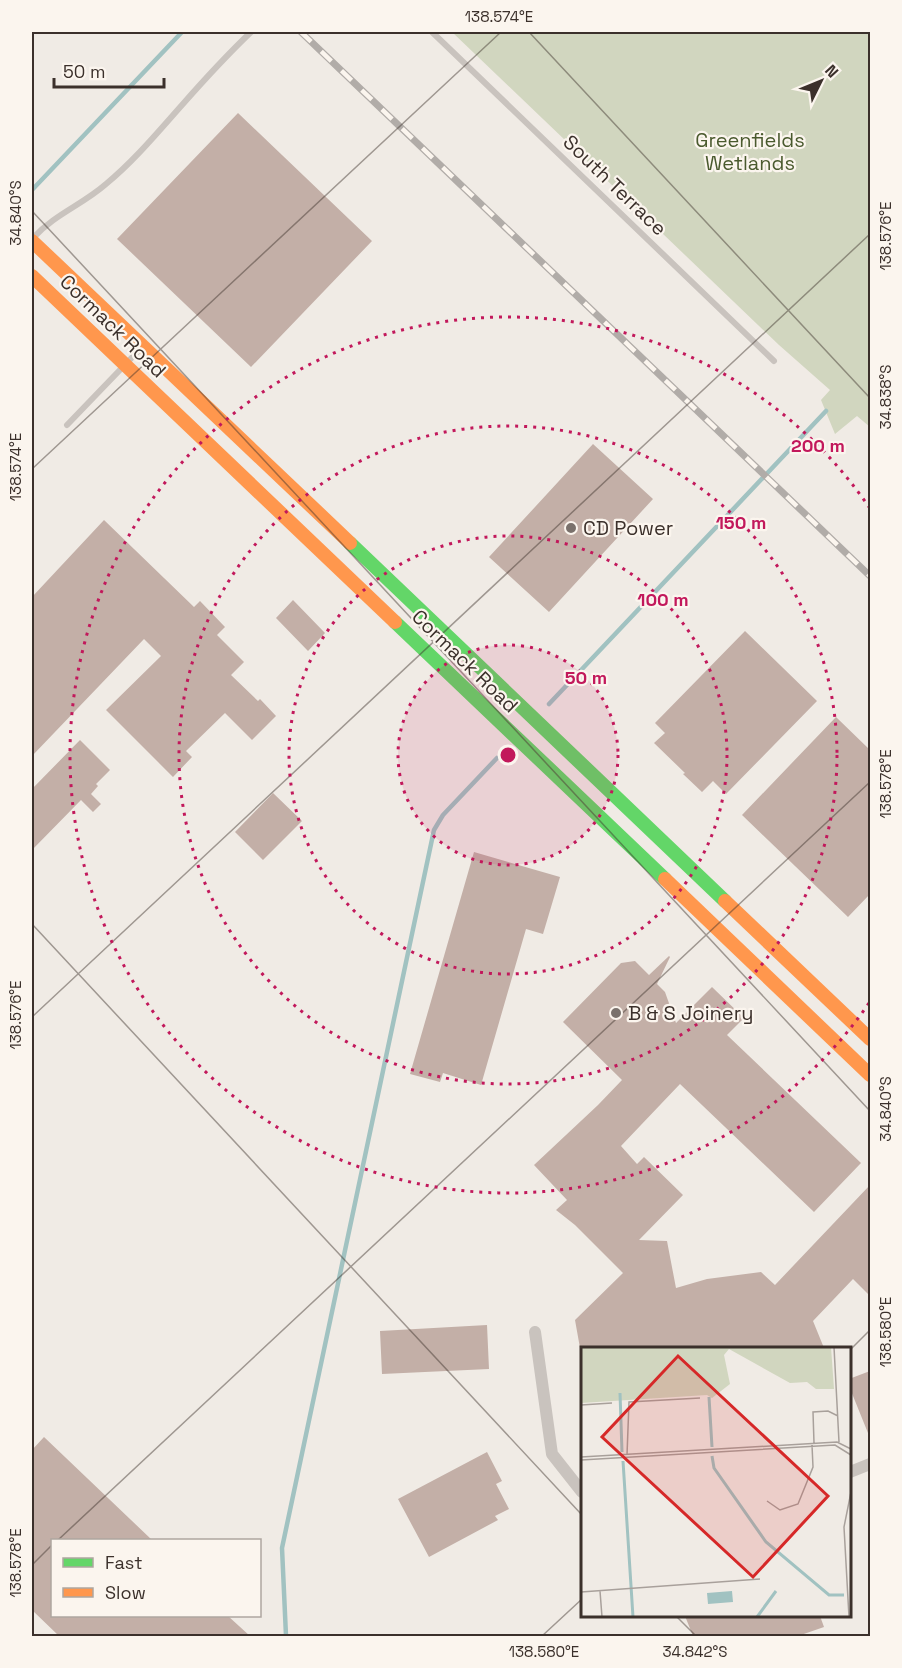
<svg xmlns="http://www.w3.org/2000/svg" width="902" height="1668" font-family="'Space Grotesk',sans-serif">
	<rect width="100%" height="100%" fill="#f0ebe5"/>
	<!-- green -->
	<path fill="#d1d6bf" d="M452 32H870V427L857 416 835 434 821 400 830 390 779 345Z"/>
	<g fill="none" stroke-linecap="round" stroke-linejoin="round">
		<!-- stream -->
		<path stroke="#a1c2c1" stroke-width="4.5" d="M32 190 182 32
			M549 704 826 411
			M286 1636 282 1548 434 830 443 815 497 758"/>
	</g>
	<!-- building -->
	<path fill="#c3afa7" d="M238 113 372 241 251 367 117 239Z
		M593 444 653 499 549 612 489 557Z
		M104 520 194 607 200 601 225 627 217 635 244 662 231 675 258 701 260 699 276 716 252 740 225 713 186 751 192 757 173 777 106 710 161 656 144 639 32 756V597Z
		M293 600 325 633 308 651 276 618Z
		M745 631 817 701 726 794 713 781 702 792 683 774 685 773 654 743 665 733 655 723Z
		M836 717 870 750V894L848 917 742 815Z
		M80 740 110 770 96 784 98 786 91 794 101 804 93 812 81 800 32 850V789Z
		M273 793 302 821 263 860 235 832Z
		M474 852 560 877 543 934 526 929 481 1085 443 1073 440 1082 410 1074Z
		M669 956 670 957 657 984 665 992 676 1023 712 987 744 1018 727 1035 861 1163 814 1212 680 1084 621 1146 637 1164 644 1157 683 1195 639 1240 667 1241 676 1288 707 1279 761 1272 775 1285 870 1185V1296L853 1279 813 1321 824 1348H580L575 1320 623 1273 575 1225 556 1210 567 1200 534 1165 598 1105 622 1080 563 1022 621 963 635 961 649 975Z
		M487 1325 489 1369 382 1374 380 1331Z
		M870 1371V1438L849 1386V1379Z
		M44 1437 152 1540H52V1616H228L250 1636H59L32 1610V1450Z
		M487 1452 502 1481 496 1484 509 1509 495 1516 498 1520 429 1557 398 1499Z
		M685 1616H820L824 1627 798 1636H693Z"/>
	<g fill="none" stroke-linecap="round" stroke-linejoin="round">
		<!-- lane -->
		<path stroke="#c9c3be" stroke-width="6" d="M432 32 774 361
			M33 238C55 214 82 205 106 184 134 161 158 132 182 105 204 80 227 55 251 32
			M67 425 142 347"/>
		<!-- street -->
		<path stroke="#c9c3be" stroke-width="12" d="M535 1332 552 1454 582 1492
			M850 1472 870 1464"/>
		<!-- fast -->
		<path stroke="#63d668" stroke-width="14" d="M350 543 725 901
			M395 622 665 879"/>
		<!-- slow -->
		<path stroke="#ff974d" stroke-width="14" d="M32 241 350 543
			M32 276 395 622
			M665 879 870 1075
			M725 901 870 1039"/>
		<!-- rail casing -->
		<g stroke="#b1aca8" stroke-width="7">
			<path id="rail" d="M301 32 870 576"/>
		</g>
		<!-- rail -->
		<use href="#rail" stroke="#fbf5ee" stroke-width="4.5" stroke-dasharray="14" stroke-linecap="butt"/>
	</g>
	<!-- ticks -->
	<path fill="none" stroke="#3b302b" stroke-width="1.5" stroke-opacity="0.45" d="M529 32 870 398M32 211 870 1111M32 469 501 32M32 924 582 1515M32 1017 870 234M850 1350 870 1330M58 1540 870 782M32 1565 52 1545M676 1616 696 1636M542 1636 582 1599"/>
	<!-- distance rings -->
	<circle cx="508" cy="755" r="110" fill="#c2185b" fill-opacity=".12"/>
	<g fill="none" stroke="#c2185b" stroke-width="3" stroke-dasharray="3 6">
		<circle cx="508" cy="755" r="110"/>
		<circle cx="508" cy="755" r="219"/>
		<circle cx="508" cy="755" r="329"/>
		<path d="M869 1003A438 438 0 1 1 869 507"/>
	</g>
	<!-- markers -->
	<g fill="#7a716c" stroke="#fbf5ee" stroke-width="2">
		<circle cx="571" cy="528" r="6"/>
		<circle cx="616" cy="1013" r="6"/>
	</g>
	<g text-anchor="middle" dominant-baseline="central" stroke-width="4.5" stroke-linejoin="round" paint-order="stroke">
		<!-- park labels -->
		<g font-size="20" fill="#4a5a2e" stroke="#fbf5ee">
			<text x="750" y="140">Greenfields<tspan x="750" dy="23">Wetlands</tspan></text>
		</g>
		<!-- street labels -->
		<g font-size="20" fill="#3b302b" stroke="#fbf5ee">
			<text transform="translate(615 185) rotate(44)">South Terrace</text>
			<text transform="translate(113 326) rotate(44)">Cormack Road</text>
			<text transform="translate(465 661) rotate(44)">Cormack Road</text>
		</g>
		<!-- poi labels -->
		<g font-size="20" fill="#3b302b" stroke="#fbf5ee" text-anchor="start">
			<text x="583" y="528">CD Power</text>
			<text x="628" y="1013">B &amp; S Joinery</text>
		</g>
	</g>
	<!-- overview -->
	<g transform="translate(581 1347)">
		<rect width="270" height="270" fill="#f0ebe5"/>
		<path d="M0 0H250L253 42H235L226 35 209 36 148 2 143 8 149 37 131 51 126 48 0 56Z" fill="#d1d6bf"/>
		<path d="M151 244 152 255 127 257 126 246Z" fill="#a1c2c1"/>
		<path fill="none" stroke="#a1c2c1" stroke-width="3" d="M39 46 41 105M128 50 131 100M131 109 133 121 185 195 248 248H263M42 114 52 270M176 270 195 244"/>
		<path fill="none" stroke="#a8a09b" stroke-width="1.5" d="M253 0 258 95M0 58 31 56M233 96 232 65 247 64 257 69M46 108 48 55 119 51M0 110 256 95 270 102M0 113 254 98 270 108M186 154 199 163 217 157 232 120 231 98M19 244 21 270M0 245 179 232M268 270 263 180 270 145"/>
		<path fill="#d62828" fill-opacity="0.15" stroke="#d62828" stroke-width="3" d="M97 9 247 149 172 230 21 90Z"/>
		<rect width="270" height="270" fill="none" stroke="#3b302b" stroke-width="3"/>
	</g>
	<circle cx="508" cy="755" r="9" fill="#c2185b" stroke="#fbf5ee" stroke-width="3"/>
	<g font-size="18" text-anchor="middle" font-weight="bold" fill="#c2185b" stroke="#fbf5ee" stroke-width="4.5" stroke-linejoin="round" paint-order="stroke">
		<text x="818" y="452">200 m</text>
		<text x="741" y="529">150 m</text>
		<text x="663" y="606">100 m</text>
		<text x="586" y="684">50 m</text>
	</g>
	<!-- border -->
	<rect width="902" height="1668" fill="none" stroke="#fbf5ee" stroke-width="66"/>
	<!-- legend -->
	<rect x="51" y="1539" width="210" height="78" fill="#fbf5ee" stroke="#aea6a0" stroke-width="1.5"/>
	<rect x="63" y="1558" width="30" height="9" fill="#63d668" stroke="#aea6a0" stroke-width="1.5"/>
	<text x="105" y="1569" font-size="18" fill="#3b302b">Fast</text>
	<rect x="63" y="1588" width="30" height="9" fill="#ff974d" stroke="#aea6a0" stroke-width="1.5"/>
	<text x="105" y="1599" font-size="18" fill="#3b302b">Slow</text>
	<!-- north arrow -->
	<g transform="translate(821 81) rotate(47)" stroke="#fbf5ee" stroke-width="4.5" paint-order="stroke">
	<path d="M0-4.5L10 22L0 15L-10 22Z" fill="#3b302b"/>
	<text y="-9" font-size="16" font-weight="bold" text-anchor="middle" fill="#3b302b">N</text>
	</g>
	<!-- scale -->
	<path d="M54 78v9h110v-9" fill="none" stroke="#3b302b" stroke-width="3"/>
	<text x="63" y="78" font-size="18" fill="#3b302b" stroke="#fbf5ee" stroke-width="4.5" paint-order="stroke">50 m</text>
	<rect x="33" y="33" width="836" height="1602" fill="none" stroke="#3b302b" stroke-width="2"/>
	<g font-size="15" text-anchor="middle" fill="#3b302b">
		<text x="499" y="22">138.574°E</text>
		<text transform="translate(16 213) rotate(-90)" y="5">34.840°S</text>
		<text transform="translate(886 236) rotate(-90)" y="5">138.576°E</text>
		<text transform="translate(886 397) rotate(-90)" y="5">34.838°S</text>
		<text transform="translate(16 467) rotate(-90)" y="5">138.574°E</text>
		<text transform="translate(886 784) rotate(-90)" y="5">138.578°E</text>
		<text transform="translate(16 1015) rotate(-90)" y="5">138.576°E</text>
		<text transform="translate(886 1109) rotate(-90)" y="5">34.840°S</text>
		<text transform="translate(886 1332) rotate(-90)" y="5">138.580°E</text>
		<text transform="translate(16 1563) rotate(-90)" y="5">138.578°E</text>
		<text x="544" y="1657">138.580°E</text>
		<text x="695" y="1657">34.842°S</text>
	</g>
</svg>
